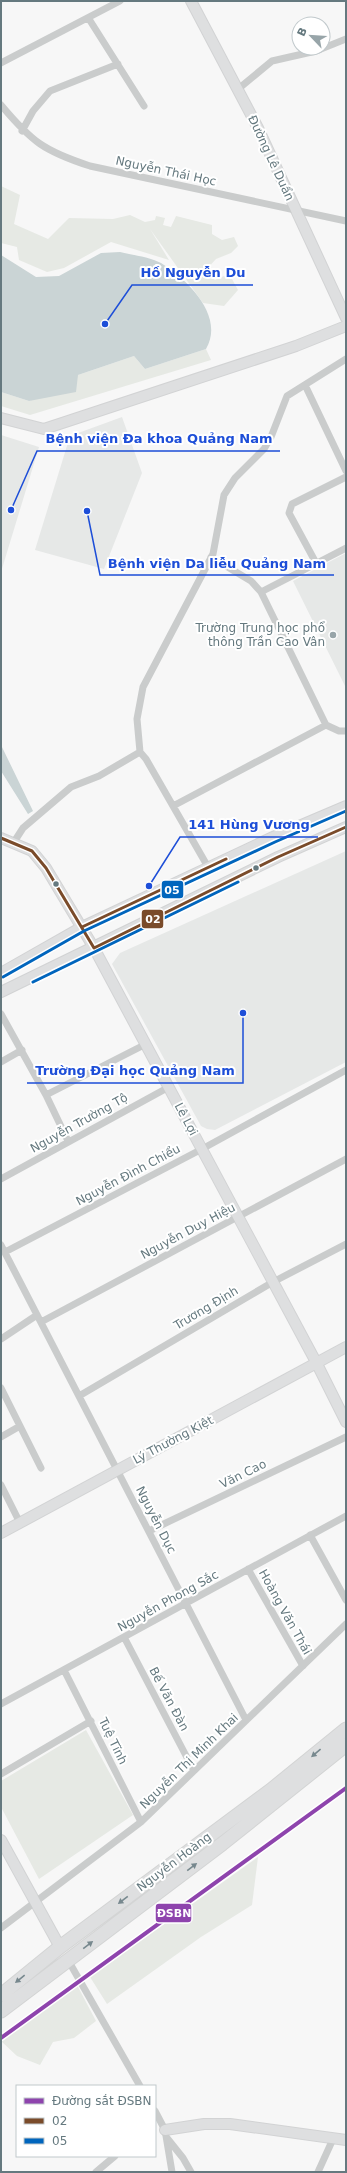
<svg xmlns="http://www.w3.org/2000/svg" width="347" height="2173" font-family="'DejaVu Sans',sans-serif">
	<rect width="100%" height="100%" fill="#f7f7f7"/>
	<!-- built -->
	<path fill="#e6e8e7" d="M122 417 142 473 104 569 35 550 70 436Z
		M1 435 39 447 1 572Z
		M346 553V688L293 581Z
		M346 851V1062L215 1130 207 1129 201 1126 112 964 120 953Z"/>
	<!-- green -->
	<path fill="#e6e9e4" d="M1 186 20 195 14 224 48 239 69 218 113 219 130 215 145 222 155 220 156 216 165 218 163 225 171 227 176 216 212 225V234L222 240 234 237 238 246 231 253 216 259 204 272 215 280 224 276 232 279 238 290 224 306 203 303 150 229 169 260 111 242 64 268 47 272 19 260 17 247 1 243Z
		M206 349 211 360 30 415 1 406V392L29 401 78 375 134 356 145 369Z
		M86 1730 133 1815 39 1879 1 1807V1781Z
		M258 1857 252 1905 201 1937 107 2004 90 1977Z
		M77 1985 96 2021 74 2038 53 2042 40 2065 17 2056 1 2041Z"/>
	<!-- water -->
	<path fill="#cad4d5" d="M120 252C132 255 150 257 161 263 188 280 225 316 206 349L145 369 134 356 78 375 76 392 29 401 1 392V255L36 277 59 276 101 253Z
		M1 745 33 811 28 814 1 771Z"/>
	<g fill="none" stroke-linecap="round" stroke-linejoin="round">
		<!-- secondary casing -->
		<g stroke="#d2d3d4" stroke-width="12">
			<path id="secondary" d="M191 1 258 128 346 318
				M1 418 44 429 296 346 346 326
				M1 838 32 851 46 868 94 948 316 1362 346 1422
				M1 973 82 927 273 837 346 806
				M1 992 278 857 346 827
				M1 1533 346 1347
				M1 1840 60 1947
				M165 2130 204 2124H230L346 2140"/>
		</g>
		<!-- highway casing -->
		<g stroke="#d3d4d4" stroke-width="15">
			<path id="highway" d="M1 1995 60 1947 271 1790 346 1729
				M1 2011 222 1844 346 1745"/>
		</g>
		<!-- street -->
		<path stroke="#cacccc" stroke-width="7" d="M89 19 144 106
			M1 63 120 1
			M237 90 272 61 316 51 346 39
			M1 105C32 142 44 151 90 166L346 221
			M22 131 33 111 50 91 118 64
			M305 385 346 471
			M211 557 251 581 261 592 326 725
			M316 563 289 513 292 504 346 477
			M261 592 346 548
			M326 725 339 731H346
			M140 752 137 719 143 687 213 554 224 495 235 478 264 449 271 437 287 396 346 359
			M140 752 146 759 208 867
			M173 806 326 725
			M14 842 23 828 71 787 99 776 140 752
			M1 1014 46 1095 68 1141
			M1 1062 22 1050
			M46 1095 146 1044
			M1 1179 169 1087
			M1 1245 246 1720
			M5 1252 202 1149 346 1070
			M41 1322 346 1159
			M1 1339 37 1315
			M1 1388 41 1468
			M79 1396 273 1282 346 1244
			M1 1437 20 1426
			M1 1485 20 1523
			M149 1531 346 1437
			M310 1535 346 1600
			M248 1569 303 1666
			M124 1637 194 1771
			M64 1670 141 1822
			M1 1704 346 1516
			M1 1774 91 1721
			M1 1928 141 1822 346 1624
			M68 1960 140 2086
			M155 2111 165 2130 172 2172
			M167 2138 183 2158 191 2172
			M96 2172 115 2156
			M318 2172 333 2139"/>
		<!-- secondary -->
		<use href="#secondary" stroke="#dedfe0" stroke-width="10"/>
		<!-- highway -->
		<use href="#highway" stroke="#dedfe0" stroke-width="13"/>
		<!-- bus-1 casing -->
		<g stroke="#fff" stroke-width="6">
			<path id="bus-1" d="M1 838 32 851 46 868 94 948 278 857 346 827
				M82 927 226 859"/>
		</g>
		<!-- bus-2 casing -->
		<g stroke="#fff" stroke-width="6">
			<path id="bus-2" d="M3 977 84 931 275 842 346 811
				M33 982 238 882"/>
		</g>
		<!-- bus-1 -->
		<use href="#bus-1" stroke="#7a4b2a" stroke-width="3"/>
		<!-- bus-2 -->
		<use href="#bus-2" stroke="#0065bd" stroke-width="3"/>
		<!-- rail-1 casing -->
		<g stroke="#fff" stroke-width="7">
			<path id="rail-1" d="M1 2038 346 1788"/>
		</g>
		<!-- rail-1 -->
		<use href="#rail-1" stroke="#8e44ad" stroke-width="4"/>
	</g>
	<!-- one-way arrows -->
	<defs><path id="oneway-solid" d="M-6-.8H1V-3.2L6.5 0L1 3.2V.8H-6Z"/></defs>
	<g fill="#77888e">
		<use href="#oneway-solid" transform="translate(316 1753) rotate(140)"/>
		<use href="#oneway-solid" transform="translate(192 1867) rotate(-37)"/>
		<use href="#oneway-solid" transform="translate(123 1900) rotate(143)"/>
		<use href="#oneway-solid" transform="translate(88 1945) rotate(-37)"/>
		<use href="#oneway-solid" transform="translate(20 1979) rotate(141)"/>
	</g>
	<!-- markers -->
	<circle fill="#98a5a9" stroke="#fff" stroke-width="1.5" cx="333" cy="635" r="4"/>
	<g fill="#65797f" stroke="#fff" stroke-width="1.5">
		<circle cx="256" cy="868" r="3.5"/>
		<circle cx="56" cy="884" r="3.5"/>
	</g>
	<g text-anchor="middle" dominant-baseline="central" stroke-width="4" stroke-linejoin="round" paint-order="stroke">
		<!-- street labels -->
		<g font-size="12" fill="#65797f" stroke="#fff">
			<text transform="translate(271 158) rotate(65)">Đường Lê Duẩn</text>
			<text transform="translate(166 171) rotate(12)">Nguyễn Thái Học</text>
			<text transform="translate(186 1119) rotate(62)">Lê Lợi</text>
			<text transform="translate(79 1123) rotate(-29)">Nguyễn Trường Tộ</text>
			<text transform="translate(128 1175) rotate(-28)">Nguyễn Đình Chiểu</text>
			<text transform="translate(188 1231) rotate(-28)">Nguyễn Duy Hiệu</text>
			<text transform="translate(206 1308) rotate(-31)">Trương Định</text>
			<text transform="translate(173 1440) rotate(-28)">Lý Thường Kiệt</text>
			<text transform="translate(243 1474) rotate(-26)">Văn Cao</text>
			<text transform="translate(156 1520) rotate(63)">Nguyễn Dục</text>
			<text transform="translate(168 1601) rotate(-29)">Nguyễn Phong Sắc</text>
			<text transform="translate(285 1612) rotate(61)">Hoàng Văn Thái</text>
			<text transform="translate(169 1699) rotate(62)">Bế Văn Đàn</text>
			<text transform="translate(113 1741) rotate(64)">Tuệ Tĩnh</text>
			<text transform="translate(189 1761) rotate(-44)">Nguyễn Thị Minh Khai</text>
			<text transform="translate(174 1862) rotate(-37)">Nguyễn Hoàng</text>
		</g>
		<!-- poi labels -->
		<g font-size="12" fill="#65797f" stroke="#fff" text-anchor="end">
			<text x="325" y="628">Trường Trung học phổ<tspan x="325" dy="14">thông Trần Cao Vân</tspan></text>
		</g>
	</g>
	<!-- callouts -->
	<path fill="none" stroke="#1d4ed8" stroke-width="1.5" d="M105 324L132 285H253M11 510L37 451H280M87 511L100 575H334M149 886L180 837H318M243 1013L243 1083H27"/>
	<g fill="#1d4ed8" stroke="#fff" stroke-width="1.5">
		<circle cx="105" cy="324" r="4"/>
		<circle cx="11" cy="510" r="4"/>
		<circle cx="87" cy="511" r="4"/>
		<circle cx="149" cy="886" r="4"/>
		<circle cx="243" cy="1013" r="4"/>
	</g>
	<g font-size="13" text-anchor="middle" font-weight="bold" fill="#1d4ed8" stroke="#fff" stroke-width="4" stroke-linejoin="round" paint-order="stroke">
		<text x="193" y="277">Hồ Nguyễn Du</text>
		<text x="159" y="443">Bệnh viện Đa khoa Quảng Nam</text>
		<text x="217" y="568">Bệnh viện Da liễu Quảng Nam</text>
		<text x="249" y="829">141 Hùng Vương</text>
		<text x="135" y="1075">Trường Đại học Quảng Nam</text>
	</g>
	<g stroke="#fff" stroke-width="1.5">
		<rect x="161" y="880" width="23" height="19" rx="4" fill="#0065bd"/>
		<rect x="141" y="909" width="23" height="20" rx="4" fill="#7a4b2a"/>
		<rect x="155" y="1903" width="37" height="20" rx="4" fill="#8e44ad"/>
	</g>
	<g font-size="11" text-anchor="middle" font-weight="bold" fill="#fff">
		<text x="172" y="894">05</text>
		<text x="153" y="923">02</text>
		<text x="174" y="1917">ĐSBN</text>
	</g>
	<!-- border -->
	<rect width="347" height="2173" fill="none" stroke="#65797f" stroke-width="4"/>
	<!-- legend -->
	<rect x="16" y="2085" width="140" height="72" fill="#ffffff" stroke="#c1c9cc"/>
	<rect x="24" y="2098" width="20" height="6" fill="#8e44ad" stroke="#c1c9cc"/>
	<text x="52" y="2105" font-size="12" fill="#65797f">Đường sắt ĐSBN</text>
	<rect x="24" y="2118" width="20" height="6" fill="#7a4b2a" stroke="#c1c9cc"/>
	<text x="52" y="2125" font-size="12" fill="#65797f">02</text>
	<rect x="24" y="2138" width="20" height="6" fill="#0065bd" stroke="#c1c9cc"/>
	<text x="52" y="2145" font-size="12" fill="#65797f">05</text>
	<!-- north arrow -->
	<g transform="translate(311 36) rotate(295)"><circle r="19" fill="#ffffff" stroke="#c1c9cc"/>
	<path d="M0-3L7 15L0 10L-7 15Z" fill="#98a5a9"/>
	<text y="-6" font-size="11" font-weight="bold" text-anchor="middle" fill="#65797f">B</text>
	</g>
</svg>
